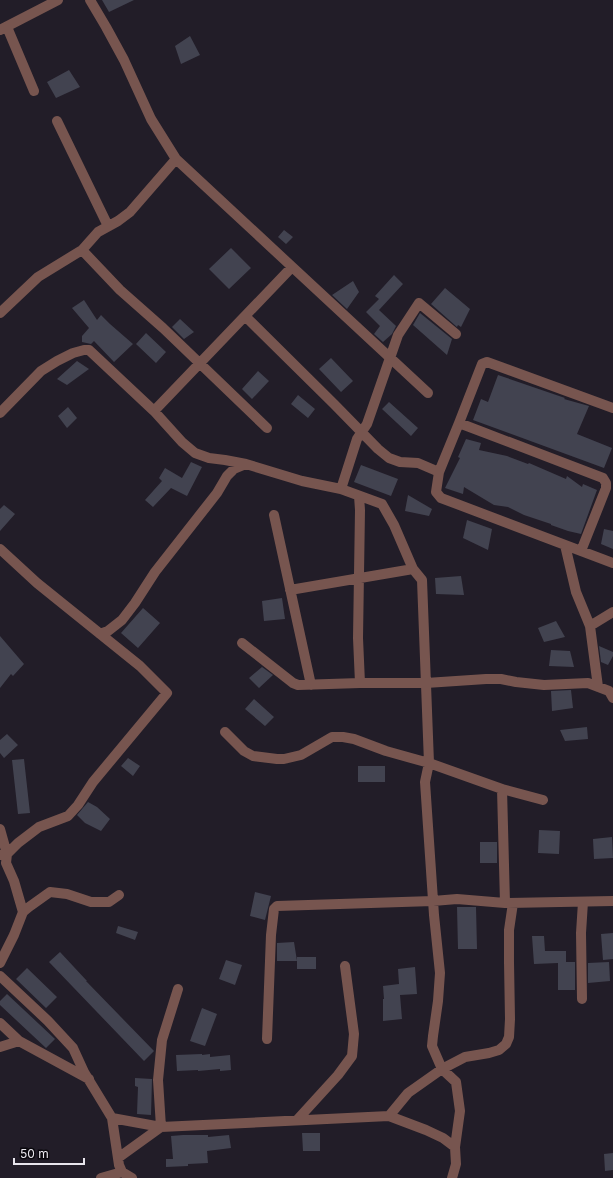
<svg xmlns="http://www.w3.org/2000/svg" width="613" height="1178" font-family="Inter,sans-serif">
	<rect width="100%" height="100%" fill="#221d28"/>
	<!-- building -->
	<path fill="#424350" d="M102 0H134L109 12Z
		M190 36 200 55 181 64 175 46Z
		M69 70 80 87 56 98 47 82Z
		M284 230 293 237 286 244 278 237Z
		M231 248 251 268 229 289 209 269Z
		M394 275 403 284 379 310 396 326 392 334 383 342 374 334 380 326 366 312 379 299 375 296Z
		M353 281 359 292 347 309 332 295Z
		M445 288 470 309 461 327 458 325 457 327 431 304Z
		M84 300 97 320 101 315 110 324 133 344 114 362 94 341 91 344 82 342V336L89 328 72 308Z
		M420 313 452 339 447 355 413 325Z
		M180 319 194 332 184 339 172 327Z
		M146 333 166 352 156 363 136 344Z
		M331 358 353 381 341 392 319 369Z
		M77 361 89 369 67 385 57 379Z
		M258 371 269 381 252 399 242 389Z
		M498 375 565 398 564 399 589 406 577 434 612 448 604 468 473 420 481 399 488 402Z
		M298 395 315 409 308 418 291 404Z
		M389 402 418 428 411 436 382 409Z
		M68 407 77 418 67 428 58 416Z
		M466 439 481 443 479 450 507 456 528 464 529 463 566 479 567 476 582 487 583 484 597 490 581 534 568 531 551 525V524L524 515 508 507 494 505 464 487 463 494 445 488 460 458 458 457Z
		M191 462 202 467 187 496 171 488 153 507 145 500 162 481 159 478 165 468 182 478Z
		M361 465 398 479 391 496 354 482Z
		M408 495 432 509 429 516 405 511Z
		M4 505 15 514 0 531V509Z
		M467 520 492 529 488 550 463 538Z
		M604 529 613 531V549L601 544Z
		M461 576 464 595 436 594 435 578Z
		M282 598 285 619 264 621 262 601Z
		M143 608 160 623 138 648 121 633Z
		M556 621 565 637 544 642 538 628Z
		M0 636 24 664 13 676 11 674 0 688Z
		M599 646 613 652V656L608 665 601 662Z
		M551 650 570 651 574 667 549 666Z
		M262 667 273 675 259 688 249 678Z
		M571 690 573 708 552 711 551 691Z
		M254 699 274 717 265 726 245 709Z
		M587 727 588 739 565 741 560 730Z
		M7 734 18 745 4 758 0 753V740Z
		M128 758 140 766 133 776 121 766Z
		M24 759 30 813 18 814 12 760Z
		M358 766H385V782H358Z
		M88 802 97 807 110 819 101 831 85 823 77 815Z
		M539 830 560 831 559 854 538 853Z
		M612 837 613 858 594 859 593 839Z
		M480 842H497V863H480Z
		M255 892 271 896 265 920 250 916Z
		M457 907H476L477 949H458Z
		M118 926 138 932 135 940 116 933Z
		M613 933V959L603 960 601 934Z
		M532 936H544L545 951H566V962H575V990H558V963L534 964Z
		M294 942 297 961H277V943Z
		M60 952 87 981H86L154 1051 144 1061 49 962Z
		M297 957H316V969H297Z
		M226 960 242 965 235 985 219 979Z
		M609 962 610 981 588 983V963Z
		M415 967 417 994 400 995 402 1019 383 1021V999H384L383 986 399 984 398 969Z
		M27 968 57 997 46 1008 16 979Z
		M7 994 55 1039 46 1048 0 1005V1001Z
		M202 1008 217 1014 205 1046 190 1041Z
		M202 1054V1055L210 1054V1057L230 1055 231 1070 220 1071V1069L198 1071V1070L177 1071 176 1055Z
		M135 1078 152 1079 151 1115 137 1114 138 1087 135 1086Z
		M302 1133H320V1151H303Z
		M183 1135H208V1137L229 1135 231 1148 207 1151 208 1163 188 1164V1166L166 1167V1159H173L171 1136Z
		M613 1153V1170L605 1171 604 1154Z"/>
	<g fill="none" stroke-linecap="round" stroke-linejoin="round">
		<!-- minor -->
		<path stroke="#77554f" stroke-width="10" d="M90 0 106 27 124 60 151 119 176 159 428 393
			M7 27 34 91
			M0 30 58 0
			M57 121 108 226
			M82 250 120 290 163 328 267 428
			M0 313 38 277 82 250 98 232 118 221 130 212 176 159
			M245 316 334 404 378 449 389 458 400 462 418 463 439 472
			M613 408 487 362 482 364 459 423 439 472 436 492 441 498 613 563
			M154 411 292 267
			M0 413 41 371 57 361 73 353 84 350H89L154 411 182 442 195 453 209 458 225 460 246 464 302 481 341 489 382 504 394 525 413 569 422 580 429 763 425 782 434 915 440 973 438 1001 433 1036 432 1046 442 1069 456 1082 460 1111 455 1147 456 1164 452 1178
			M459 423 603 478 606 483V488L581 551
			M341 489 357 439 367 424 398 335 419 303 456 334
			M359 496 360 510 358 638 360 683
			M274 515 311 685
			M565 545 576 592 590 626 598 687
			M0 549 37 583 140 666 167 693 93 782 78 805 68 816 39 827 18 843 7 854 6 863 14 881 23 912 14 935 0 963
			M290 590 413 569
			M590 626 613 612
			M100 634 108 631 122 620 135 603 155 572 217 493 227 476 234 469 246 464
			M242 643 293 683 298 685 360 683H426L486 679H501L516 682 544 685 588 683 609 691 613 698
			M225 732 244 751 253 756 277 759H284L301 755 332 737H343L354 739 386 751 429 763 502 789 543 800
			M502 789 505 903
			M0 829 7 854 0 855
			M23 912 29 907 50 892 67 894 91 902H109L119 895
			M0 976 48 1021 73 1048 84 1072 112 1118 119 1165 122 1172 132 1178
			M582 999 581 933 583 902
			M0 1023 19 1041 89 1079
			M267 1039 271 935 274 909 277 906 433 901 457 899 505 903 613 901
			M0 1047 19 1041
			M389 1116 408 1093 442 1069 465 1057 489 1053 499 1050 506 1044 509 1037 510 1019 509 962V930L513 903
			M112 1118 161 1127 389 1116 426 1130 443 1138 455 1147
			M297 1120 338 1075 352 1056 354 1034 345 966
			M118 1158 161 1127 158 1080 162 1040 178 989
			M101 1178 122 1172"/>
	</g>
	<!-- scale -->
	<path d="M14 1158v6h70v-6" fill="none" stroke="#e9e6ed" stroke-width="2"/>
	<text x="20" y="1158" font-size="12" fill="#e9e6ed" stroke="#0a080d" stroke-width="3" paint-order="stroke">50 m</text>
</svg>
